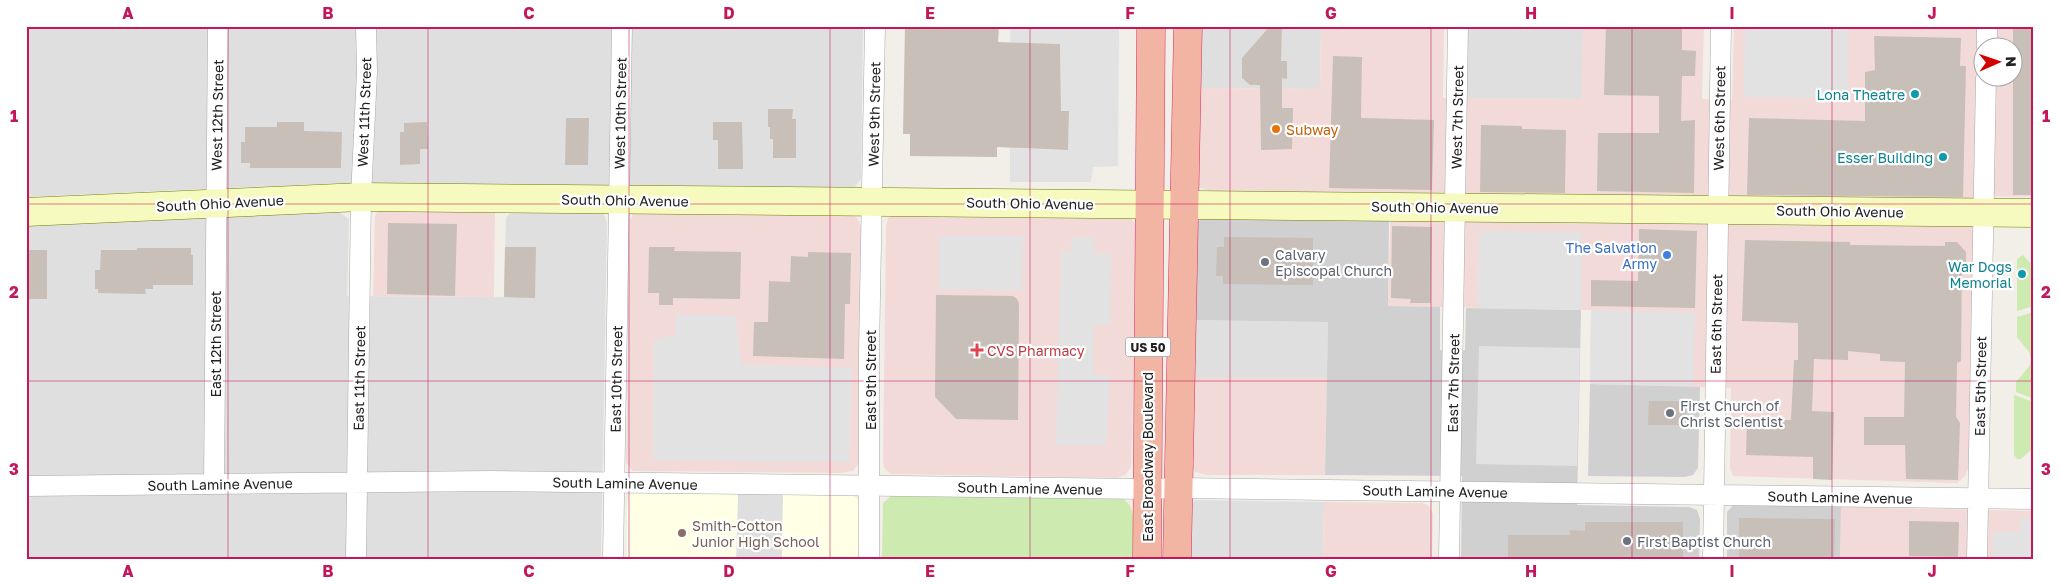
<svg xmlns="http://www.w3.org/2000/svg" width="2060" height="585" font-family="'Golos Text',sans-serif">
	<rect width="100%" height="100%" fill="#f2efe9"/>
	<!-- residential -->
	<path fill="#e0dfdf" d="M26 26H863L861 179 853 189 343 183 26 197Z
		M1195 26H1321L1320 89 1195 88Z
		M1466 26H1583L1582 99 1465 98Z
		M513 209 603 212 607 223 601 559H26V226L337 211 349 219 347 296 494 297H504L506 218Z
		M1192 320 1328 322 1327 377H1191Z
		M738 493 783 494 782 559H736Z
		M1195 500 1324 502 1323 559H1187L1189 506Z"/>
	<!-- commercial -->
	<path fill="#f2dad9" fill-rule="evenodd" d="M1321 26H1444L1443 98 1581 99 1583 26H1704L1702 99 1732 100 1734 26H2034V197L1976 196 1970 464 1965 476 1957 483 1733 476 1730 468 1731 388 1590 384 1591 310 1388 306 1391 192H1214L1200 188 1193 180 1195 88 1320 89ZM1982 48H2012V78H1982Z
		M495 209 494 297 373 296 375 216 378 210Z
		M634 211 850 213 857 218 863 230 859 463 853 471 839 473 633 471 626 463 630 220Z
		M895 213 1125 214 1133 221 1138 232 1131 467 1125 475 1117 478 891 474 884 468 883 462 886 227 888 218Z
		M1191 377H1327L1325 475H1207L1195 472 1189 463Z
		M1324 502 1422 503 1429 506 1433 514 1432 559H1323Z
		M1841 507 2034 511V559H1840Z"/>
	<!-- education -->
	<path fill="#ffffe5" d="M637 490 738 493 736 559H627V507L629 494Z
		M783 494H851L859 500 858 559H782Z"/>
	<!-- religious -->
	<path fill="#d0d0d0" d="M1205 217 1389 219 1388 306 1440 307V350H1465L1466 308 1581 310 1577 505 1689 507 1697 510 1700 519 1699 559H1461L1462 476 1325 475 1328 322 1192 320 1198 221Z
		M1590 384 1700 387 1698 468 1693 475 1685 477 1588 476Z
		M1733 505 1841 507 1840 559H1727V512Z"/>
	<!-- grass -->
	<path fill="#cdebb0" d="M2023 255 2034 267V306L2017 311V259Z
		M2034 312V399L2016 392V382L2030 365 2031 359 2029 352 2017 337V317Z
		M2014 395 2034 402V447L2021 459H2017L2014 455Z
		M891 496 1121 497 1130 505 1134 518 1133 559H882L883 503Z"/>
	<!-- parking -->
	<path fill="#e2e2e2" d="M1011 26H1119L1118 166 1093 167 1091 182H1010V148L1068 150 1069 111H1061L1060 44 1010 42Z
		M1745 26H1848V98L1744 97Z
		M1479 231 1582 232 1581 310 1478 308Z
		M939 236H1023L1022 290H939Z
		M1071 237 1095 238 1094 253 1111 254 1110 324 1094 325V375H1110L1106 445H1056L1061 251 1071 252Z
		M1591 310 1695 313 1693 386 1590 384Z
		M676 315 736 316 741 365 852 368 849 462 653 460 654 340 675 335Z
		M1479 346 1580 348 1577 466 1476 464Z
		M2020 519H2034V559H1993V532H2020Z"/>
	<!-- building -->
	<path fill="#c7bfb8" d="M905 26H999L998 42 1060 44 1061 111H1069L1068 150 997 147V157L910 156V134H903Z
		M1270 26H1282L1281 61H1287V79L1282 78V108H1293L1292 149 1261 150 1260 85H1250L1242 78V58Z
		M1606 26H1682V50L1696 51 1695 76H1682L1681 121 1695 120 1694 193 1597 191 1598 133H1659V96L1604 95Z
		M2013 26H2034V195H2013Z
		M1874 36 1961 38 1960 66H1966L1963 197 1747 195 1749 118 1865 121V72L1875 70Z
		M1333 56 1362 57 1361 118 1434 120 1432 190 1329 188Z
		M768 109H793L792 119H796V158H773V139H770V127H768Z
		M566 118H589L588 165H565Z
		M277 122H304V131L342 132 341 168H250V163H241V142H245V127H277Z
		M427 122 428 149H420V164L400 165V132H404V123Z
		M713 122H742L743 169H718V140H713Z
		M1481 125 1522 126V129L1566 130 1565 193 1480 192Z
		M388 223 457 224 455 296 387 294Z
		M1392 226 1432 227 1431 303H1410L1411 299 1391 298Z
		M1639 229 1697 231 1695 308 1591 306V280L1638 281Z
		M1224 237 1313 238V285L1223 284V276H1216L1217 247H1224Z
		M1745 240 1850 242V245L1945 246V242H1957L1966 252V266H1962L1961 361 1957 363 1956 417 1960 423 1958 480 1906 479 1905 445H1864V417H1904L1905 362 1880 361V354L1848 351V360L1814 359 1812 411 1834 412 1832 480 1813 479V457L1746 455 1747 420H1791L1794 360H1798V323L1742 321Z
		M505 247H536L535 298 504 297Z
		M649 247H675L674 251 741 252 740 299 673 298V305H659V293H648Z
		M137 248H191V255H193V285H153V289H145L146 294 98 293V289H95V270H100L101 250H137Z
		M26 250H47V299H26Z
		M808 252 851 253 850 304H845L844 359 753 356 754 322H768L769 281 790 282 791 256 808 257Z
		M936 295 1013 296 1017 299 1019 304 1018 420 956 419 935 397Z
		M1649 401H1686V425H1648Z
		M1739 518 1835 519 1834 559H1739Z
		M1909 521 1959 522 1958 557 1909 556Z
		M1585 522H1683V559H1508V535H1570V530L1585 531Z"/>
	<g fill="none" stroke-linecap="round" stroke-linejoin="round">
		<!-- minor casing -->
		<g stroke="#a9a9a9" stroke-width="21">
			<path id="minor" d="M1987 48V26
				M214 484 218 26
				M26 486 491 481 1147 489 1179 488 2034 499
				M356 559 361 197 367 72 366 26
				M613 559 622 26
				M869 559V352L875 26
				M1449 559 1458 26
				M1713 559 1721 26
				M1977 559 1986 78"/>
		</g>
		<!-- secondary casing -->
		<g stroke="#707d05" stroke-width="29">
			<path id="secondary" d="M26 212 361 197 2034 213"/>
		</g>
		<!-- trunk casing -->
		<g stroke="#dc2a67" stroke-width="29">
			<path id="trunk" d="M1147 559 1151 26
				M1177 559 1188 26"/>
		</g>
		<!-- minor -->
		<use href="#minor" stroke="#fff" stroke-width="20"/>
		<!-- secondary -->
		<use href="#secondary" stroke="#f7fabf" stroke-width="28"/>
		<!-- trunk -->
		<use href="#trunk" stroke="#f2b4a3" stroke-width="28"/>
	</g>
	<!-- grid -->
	<path fill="none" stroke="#c2185b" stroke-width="1" stroke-opacity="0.55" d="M228 26V559M428 26V559M629 26V559M830 26V559M1030 26V559M1230 26V559M1431 26V559M1632 26V559M1832 26V559M26 204H2034M26 381H2034"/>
	<!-- markers -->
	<g fill="#0f9aa8" stroke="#fff" stroke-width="2">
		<circle cx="1915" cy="94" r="5"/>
		<circle cx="1943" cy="157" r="5"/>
		<circle cx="2022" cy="274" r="5"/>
	</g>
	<circle fill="#e8710a" stroke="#fff" stroke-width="2" cx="1276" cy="129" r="5"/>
	<circle fill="#3f7fe0" stroke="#fff" stroke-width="2" cx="1667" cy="255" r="5"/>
	<g fill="#6b7280" stroke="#fff" stroke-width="2">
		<circle cx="1265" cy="262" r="5"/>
		<circle cx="1670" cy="413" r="5"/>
		<circle cx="1627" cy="541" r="5"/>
	</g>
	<path fill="#e0444e" stroke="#fff" stroke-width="2" d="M974.5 342.5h5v5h5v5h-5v5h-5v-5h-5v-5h5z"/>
	<circle fill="#8d6e63" stroke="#fff" stroke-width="2" cx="682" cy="533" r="5"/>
	<g text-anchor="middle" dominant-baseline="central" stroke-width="4.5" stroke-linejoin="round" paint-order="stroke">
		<!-- shield labels -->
		<rect fill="#fff" stroke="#646464" stroke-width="1" x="1125.5" y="337.5" width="45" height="19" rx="4"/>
		<g font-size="12" font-weight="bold" fill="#222">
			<text x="1148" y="347">US 50</text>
		</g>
		<!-- culture labels -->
		<g font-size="14" fill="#0d838f" stroke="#fff" text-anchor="end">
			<text x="1905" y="94">Lona Theatre</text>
			<text x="1933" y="157">Esser Building</text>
			<text x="2012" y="266">War Dogs<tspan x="2012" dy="16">Memorial</tspan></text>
		</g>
		<!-- street labels -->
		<g font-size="14" fill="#222" stroke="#fff">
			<text transform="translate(364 112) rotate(-88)">West 11th Street</text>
			<text transform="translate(620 113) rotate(-89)">West 10th Street</text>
			<text transform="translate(874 114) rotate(-89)">West 9th Street</text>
			<text transform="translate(217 115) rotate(-89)">West 12th Street</text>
			<text transform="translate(1457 117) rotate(-89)">West 7th Street</text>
			<text transform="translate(1719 118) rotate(-89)">West 6th Street</text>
			<text transform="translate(625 200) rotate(1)">South Ohio Avenue</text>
			<text transform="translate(220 203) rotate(-3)">South Ohio Avenue</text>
			<text transform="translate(1030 203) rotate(1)">South Ohio Avenue</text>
			<text transform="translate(1435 207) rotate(1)">South Ohio Avenue</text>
			<text transform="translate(1840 211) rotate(1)">South Ohio Avenue</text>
			<text transform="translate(1716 324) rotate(-89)">East 6th Street</text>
			<text transform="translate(215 344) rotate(-90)">East 12th Street</text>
			<text transform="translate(359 378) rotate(-89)">East 11th Street</text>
			<text transform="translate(616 379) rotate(-89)">East 10th Street</text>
			<text transform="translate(870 380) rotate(-90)">East 9th Street</text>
			<text transform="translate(1453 383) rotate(-89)">East 7th Street</text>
			<text transform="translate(1980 386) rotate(-89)">East 5th Street</text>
			<text transform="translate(1147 457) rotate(-90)">East Broadway Boulevard</text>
			<text transform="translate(625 483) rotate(1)">South Lamine Avenue</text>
			<text transform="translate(220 484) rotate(-1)">South Lamine Avenue</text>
			<text transform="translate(1030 488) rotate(1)">South Lamine Avenue</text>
			<text transform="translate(1435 491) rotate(1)">South Lamine Avenue</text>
			<text transform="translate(1840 497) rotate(1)">South Lamine Avenue</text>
		</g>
		<!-- food labels -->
		<g font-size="14" fill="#c56008" stroke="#fff" text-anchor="start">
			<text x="1286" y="129">Subway</text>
		</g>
		<!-- shop labels -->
		<g font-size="14" fill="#366cbe" stroke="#fff" text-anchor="end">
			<text x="1657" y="247">The Salvation<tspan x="1657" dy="16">Army</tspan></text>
		</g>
		<!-- worship labels -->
		<g font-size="14" fill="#5b616d" stroke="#fff" text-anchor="start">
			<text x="1275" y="254">Calvary<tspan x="1275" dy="16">Episcopal Church</tspan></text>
			<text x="1680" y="405">First Church of<tspan x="1680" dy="16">Christ Scientist</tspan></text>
			<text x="1637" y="541">First Baptist Church</text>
		</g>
		<!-- health labels -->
		<g font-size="14" fill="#be3a42" stroke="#fff" text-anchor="start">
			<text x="987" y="350">CVS Pharmacy</text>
		</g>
		<!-- education labels -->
		<g font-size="14" fill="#785e54" stroke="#fff" text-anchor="start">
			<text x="692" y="525">Smith-Cotton<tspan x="692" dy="16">Junior High School</tspan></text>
		</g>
	</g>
	<!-- border -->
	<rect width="2060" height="585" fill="none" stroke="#ffffff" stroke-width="55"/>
	<!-- north arrow -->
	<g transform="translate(1998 62) rotate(88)"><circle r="24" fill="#ffffff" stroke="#a7a7a7"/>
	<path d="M0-4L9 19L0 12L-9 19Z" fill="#d40000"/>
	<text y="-8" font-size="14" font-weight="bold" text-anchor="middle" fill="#222222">N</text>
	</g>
	<rect x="28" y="28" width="2004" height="530" fill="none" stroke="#c2185b" stroke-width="2"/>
	<g font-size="16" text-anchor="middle" font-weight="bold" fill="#c2185b">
		<text x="128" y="19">A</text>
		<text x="328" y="19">B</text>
		<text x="529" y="19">C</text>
		<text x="729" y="19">D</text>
		<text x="930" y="19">E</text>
		<text x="1130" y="19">F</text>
		<text x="1331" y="19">G</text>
		<text x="1531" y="19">H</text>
		<text x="1732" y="19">I</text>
		<text x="1932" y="19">J</text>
		<text x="14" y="122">1</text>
		<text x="2046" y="122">1</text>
		<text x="14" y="298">2</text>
		<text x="2046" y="298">2</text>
		<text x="14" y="475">3</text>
		<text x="2046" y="475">3</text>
		<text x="128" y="577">A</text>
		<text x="328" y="577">B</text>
		<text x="529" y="577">C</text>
		<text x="729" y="577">D</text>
		<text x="930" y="577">E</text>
		<text x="1130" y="577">F</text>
		<text x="1331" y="577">G</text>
		<text x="1531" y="577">H</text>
		<text x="1732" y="577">I</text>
		<text x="1932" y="577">J</text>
	</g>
</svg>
